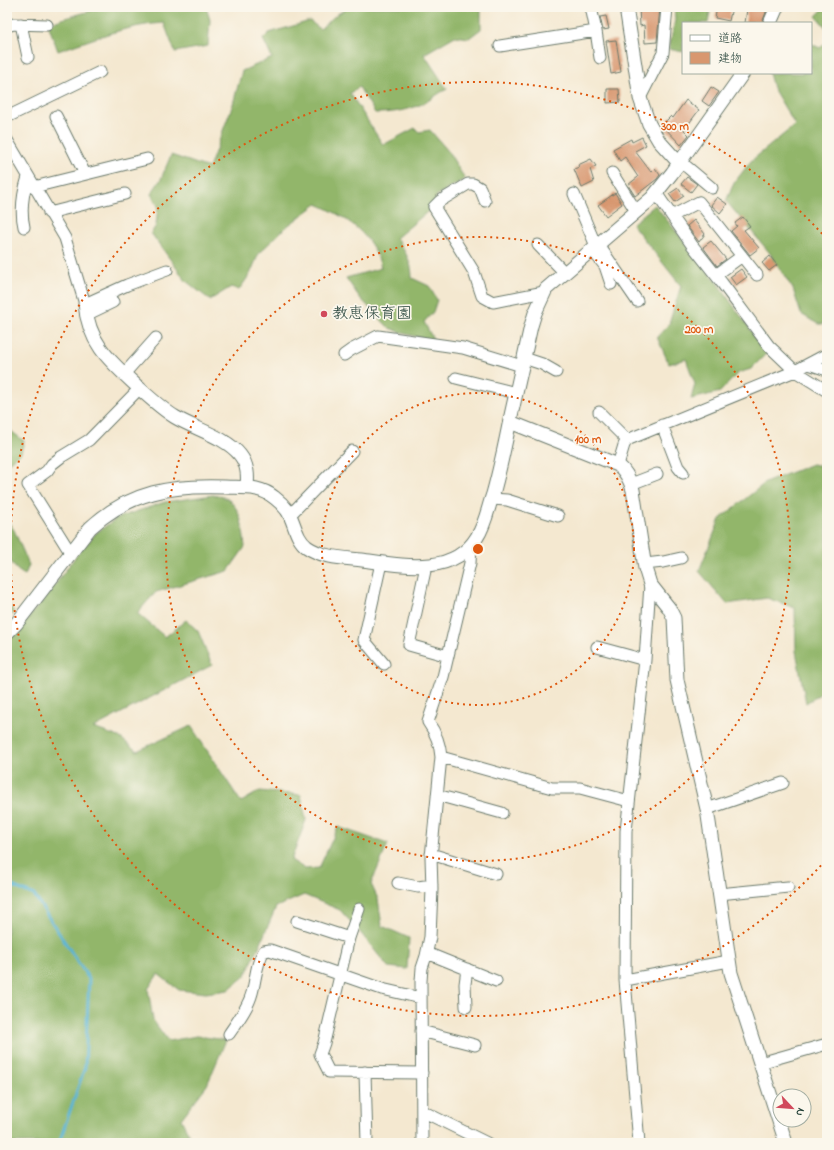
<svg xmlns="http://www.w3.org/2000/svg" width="834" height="1150" font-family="'Indie Flower','Klee One',sans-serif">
	<rect width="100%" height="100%" fill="#fbf7ec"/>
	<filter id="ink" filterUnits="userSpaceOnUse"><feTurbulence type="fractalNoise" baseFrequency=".025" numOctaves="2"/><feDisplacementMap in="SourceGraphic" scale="8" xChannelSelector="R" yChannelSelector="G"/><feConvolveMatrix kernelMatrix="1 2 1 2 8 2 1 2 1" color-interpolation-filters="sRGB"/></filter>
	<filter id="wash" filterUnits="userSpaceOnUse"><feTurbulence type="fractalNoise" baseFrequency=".012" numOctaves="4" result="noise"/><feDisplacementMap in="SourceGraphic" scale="16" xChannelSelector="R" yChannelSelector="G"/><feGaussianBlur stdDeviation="0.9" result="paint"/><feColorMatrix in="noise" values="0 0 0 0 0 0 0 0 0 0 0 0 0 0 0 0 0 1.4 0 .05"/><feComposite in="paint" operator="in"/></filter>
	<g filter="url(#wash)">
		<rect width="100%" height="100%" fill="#f4e8d0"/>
		<!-- forest -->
		<path fill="#92b66a" stroke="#587a4f" d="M105 7H206L210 20 208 46 175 52 164 23C127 25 93 39 58 51L48 24 65 18Z
			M349 7H481V29L469 38 455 36 424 54 447 89C438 93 431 100 422 104 407 111 391 113 375 113L359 87 350 93 383 145 415 128 419 132 430 130 448 151 465 179 437 195 432 208 396 238C405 252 412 261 412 278L429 286 437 300 433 312 424 322 434 341 406 334 389 328 360 298 346 278 381 268C374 235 345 216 317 204L286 227 259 253 250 274 239 290 231 287 210 300 186 281 151 233 156 226 158 206 151 194 161 179 171 155 209 168 233 104 242 71 272 58 263 39 269 33 310 21 320 29 336 15Z
			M674 7H711L708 23H683V52L669 49 675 20Z
			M825 7H827V29L816 16Z
			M827 42V324H818L801 314 793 289 769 252 726 201 734 183 751 161 795 125 773 88 769 73H811V44L820 48Z
			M655 205 718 284 767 353 751 369 738 373 720 392 691 399 695 384 686 359 669 364 657 337 669 324 681 286 632 224Z
			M7 428 24 441 21 453 7 464Z
			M812 464 827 467V682L826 690 806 703 796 651 795 608 767 598 727 604 699 571 720 519 765 483Z
			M213 495C217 496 222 496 226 498 242 508 243 530 245 547L228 571 156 592 137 613 165 637 186 620 198 631 212 665 93 728 119 737 137 751 191 726 241 802 260 791 301 795 306 820 291 860 305 869 319 868 338 827 388 844 371 884 378 899 382 926 409 938 407 969 388 967 359 931 340 910 304 895 276 907 259 947 245 976 228 990 206 993 179 990 158 974 148 989 153 1020 168 1041 197 1036 226 1040 207 1085 181 1119 193 1143H7V638L25 622 49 593 76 556 96 533 117 518 165 502Z
			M7 520 14 530 29 565 25 575C3 564 7 541 7 520Z
			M7 602 14 612 7 620Z"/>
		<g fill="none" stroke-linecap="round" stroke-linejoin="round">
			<!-- stream -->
			<path stroke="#56b3d4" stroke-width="3" d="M7 884 34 895 89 979 85 1067 59 1143"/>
		</g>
		<g id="blocks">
			<!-- building -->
			<path fill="#d8976f" d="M639 7H660L657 42 645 43 644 25 640 26Z
				M717 7H732L729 21 715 18Z
				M755 7H768L762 23H745L747 9 754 10Z
				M606 16 609 29 603 30 600 17Z
				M616 40 621 72 611 74 606 41Z
				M711 87 719 92 709 106 702 101Z
				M607 89H619L620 102 607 103Z
				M686 100 699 110 684 130 689 135 681 145 662 125 671 116 673 118Z
				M642 137 646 145 635 151 651 172 655 168 660 175 657 179 635 196 628 185 638 177 625 157 620 161 613 149 631 139 632 142Z
				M591 159 596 166 590 169 594 182 582 188 574 169 579 167 578 165Z
				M687 177 697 184 691 192 681 184Z
				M678 188 684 196 675 202 669 194Z
				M615 193 622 204 606 216 598 205Z
				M717 197 727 204 720 213 711 205Z
				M743 217 750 226 744 230 759 248 750 255 731 231 737 226 735 223Z
				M694 220 705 234 699 242 687 226Z
				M711 241 726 259 717 266 703 247Z
				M770 256 777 265 769 271 762 263Z
				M741 269 747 277 736 285 730 277Z"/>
		</g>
	</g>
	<g filter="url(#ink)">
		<use href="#blocks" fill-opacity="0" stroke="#6a796b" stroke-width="1"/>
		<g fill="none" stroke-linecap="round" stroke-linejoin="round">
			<!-- minor casing -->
			<g stroke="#6a796b" stroke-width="13">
				<path id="minor" d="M21 24 28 57
					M7 26 14 24 47 25
					M596 31 600 58
					M500 46 596 31 591 7
					M640 98 663 53 667 7
					M56 116 85 174
					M7 117 100 72
					M7 140 65 238 85 304 127 285 167 270
					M679 163 687 167 712 188
					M612 173 636 211
					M34 187 147 159
					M656 193 692 245 722 283 769 346 795 371 827 391
					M574 194 596 246
					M485 201 480 188 473 184H468L440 201 434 207 474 272 482 296 493 302 544 292
					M49 213 125 194
					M672 216 699 202 757 275
					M24 227C20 210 23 193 28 177
					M598 244 637 301
					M538 245 564 272
					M597 256 605 266 611 284
					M716 275 742 256
					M86 315 113 302
					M344 355 351 350 378 336 463 348 522 366
					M524 358 542 364 556 372
					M809 364 827 370
					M124 374 156 338
					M456 378 516 393
					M599 412 627 440
					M662 425 678 467 683 473
					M618 465 624 445 627 440 795 371 827 354
					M631 484 657 474
					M491 499 507 500 558 516
					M290 515 352 451
					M70 552 28 485 47 471 52 464 61 457 89 440 140 388
					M381 563 364 640 384 664
					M645 564 663 562 681 558
					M426 566 409 645 448 656
					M597 647 645 660
					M441 757 552 788H580L629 801
					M437 795 502 813
					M707 809 783 783
					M431 854 496 874
					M398 883 418 887 432 885
					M719 894 788 887
					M359 909 349 938 324 1043 320 1054 329 1072 422 1073
					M297 921 349 938
					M427 953 496 981
					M625 980 729 961
					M466 1007 465 984 467 969
					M421 1031 475 1045
					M229 1034C237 1022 248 1008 252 993 256 979 256 963 264 951L270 950 382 989 421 998
					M760 1063 827 1044
					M365 1072 367 1143
					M422 1111 487 1143
					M422 1143 421 981 422 968 426 956 430 937 432 889 431 857 441 757C440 743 436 733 428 722L443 677 470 563 471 547
					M639 1143 625 980 626 831 645 660 650 584"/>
			</g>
			<!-- tertiary casing -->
			<g stroke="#6a796b" stroke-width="15">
				<path id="tertiary" d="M626 7 640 98 649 124 659 141 679 163
					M770 23 777 7
					M85 304C89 345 111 362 139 388 150 398 162 409 175 417 195 429 226 437 240 455 248 465 248 476 247 487
					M510 422 618 465C626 471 630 480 633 490L645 568 650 584 669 608 674 618 677 680 707 809 731 973 786 1143
					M7 633 16 624 90 528C130 491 173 485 225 487 243 488 260 485 275 498 279 501 284 506 287 510 295 522 295 538 307 547 323 558 344 558 362 560 400 565 453 577 477 537 485 525 488 508 493 494 500 469 505 445 510 420 517 388 524 357 531 326L535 313 546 289 652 198 672 173 743 73"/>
			</g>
			<!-- minor -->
			<use href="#minor" stroke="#fff" stroke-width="11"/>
			<!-- tertiary -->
			<use href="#tertiary" stroke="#fff" stroke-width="13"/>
		</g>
	</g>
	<!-- distance rings -->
	<g fill="none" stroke="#de580e" stroke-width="2" stroke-dasharray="2 4">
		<circle cx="478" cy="549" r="156"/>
		<circle cx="478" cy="549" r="312"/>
		<path d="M825 861A467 467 0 1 1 825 237"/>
	</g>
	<!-- markers -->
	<circle fill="#d1495b" stroke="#fbf7ec" stroke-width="1.5" cx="324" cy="314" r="4"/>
	<g text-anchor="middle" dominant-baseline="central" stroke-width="3.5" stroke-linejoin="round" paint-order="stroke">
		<!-- poi labels -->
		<g font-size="16" fill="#1f3d34" stroke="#fbf7ec" text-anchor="start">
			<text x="332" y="314">教恵保育園</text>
		</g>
	</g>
	<circle cx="478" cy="549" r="6" fill="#de580e" stroke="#fbf7ec" stroke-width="2"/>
	<g font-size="12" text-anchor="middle" font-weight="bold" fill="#de580e" stroke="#fbf7ec" stroke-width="3.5" stroke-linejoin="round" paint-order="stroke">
		<text x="675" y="130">300 m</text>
		<text x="699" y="333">200 m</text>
		<text x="588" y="443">100 m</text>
	</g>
	<!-- margin -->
	<rect width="834" height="1150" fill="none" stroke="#fbf7ec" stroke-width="24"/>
	<!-- legend -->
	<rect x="682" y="22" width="130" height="52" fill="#fbf7ec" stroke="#a3ada2"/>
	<rect x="690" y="35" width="20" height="6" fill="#ffffff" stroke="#a3ada2"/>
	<text x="718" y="42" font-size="12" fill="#1f3d34">道路</text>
	<rect x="690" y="52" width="20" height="12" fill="#d8976f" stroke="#a3ada2"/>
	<text x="718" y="62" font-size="12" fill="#1f3d34">建物</text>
	<!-- north arrow -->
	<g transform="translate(792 1108) rotate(116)"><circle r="19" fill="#fbf7ec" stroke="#a3ada2"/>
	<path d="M0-3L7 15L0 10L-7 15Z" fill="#d1495b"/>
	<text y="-6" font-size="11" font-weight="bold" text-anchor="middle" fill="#1f3d34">N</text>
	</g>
</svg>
